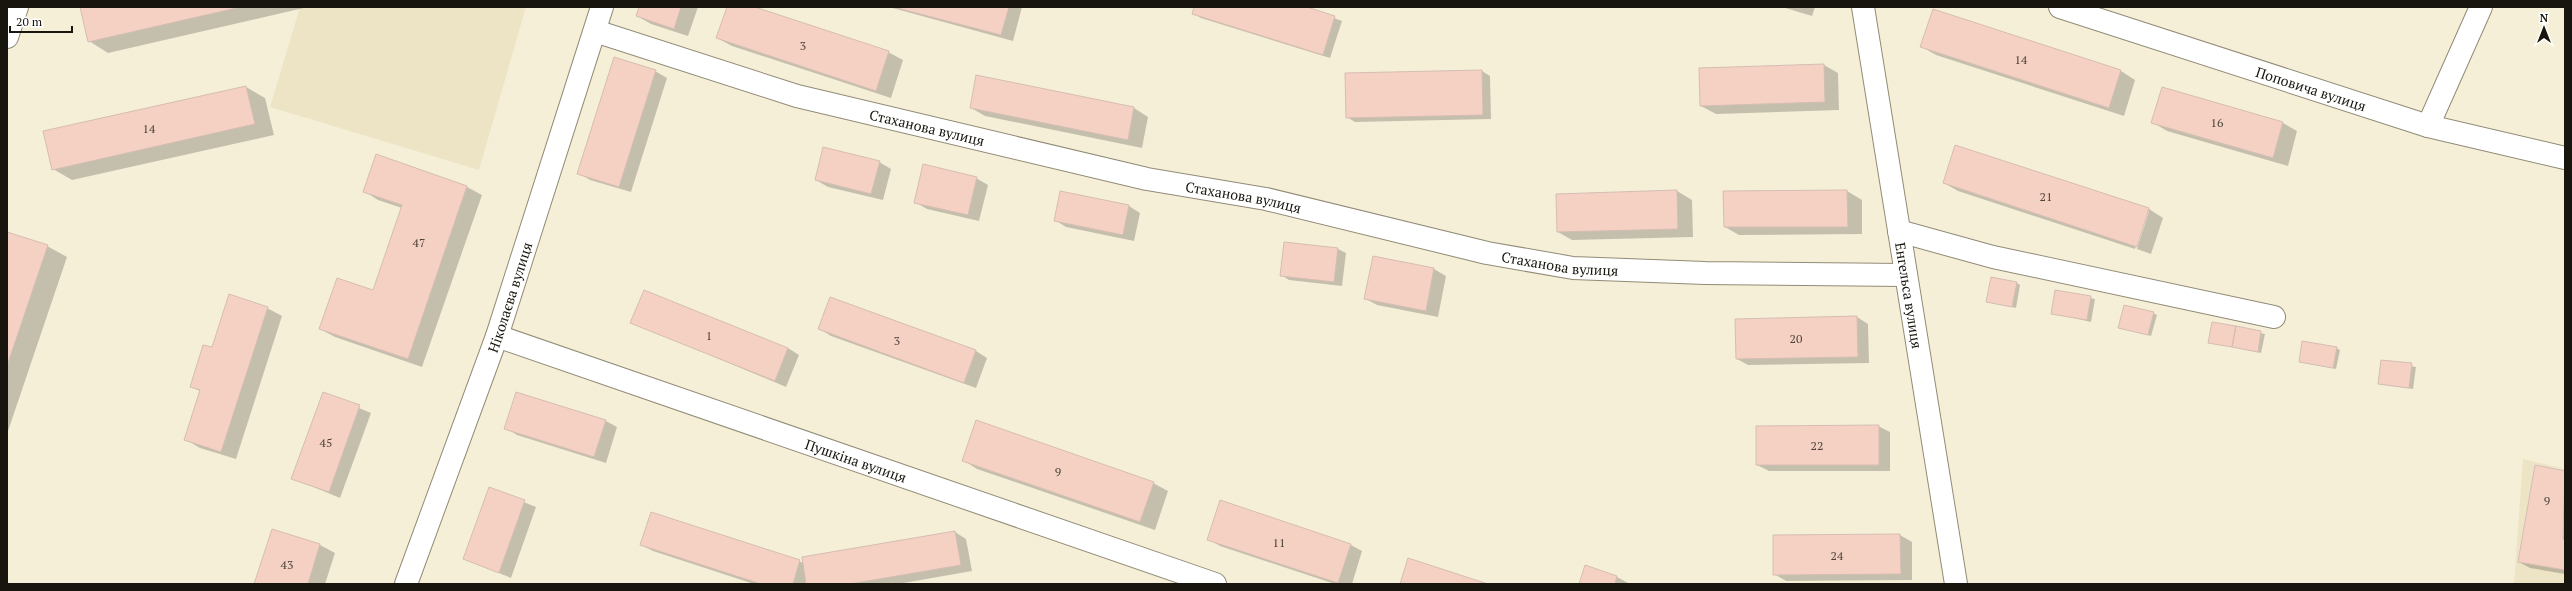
<svg xmlns="http://www.w3.org/2000/svg" width="2572" height="591" font-family="'PT Serif',serif">
	<rect width="100%" height="100%" fill="#f6efd8"/>
	<!-- built -->
	<path fill="#ede4c6" d="M300 7H526L479 170 270 107Z
		M2523 459 2565 469V584H2514Z"/>
	<!-- shadow -->
	<path fill="#0003" d="M81 7H308L108 53 89 41Z
		M640 7H698L688 36 651 24 637 16Z
		M728 7H751L888 52 903 60 891 98 732 46 717 38Z
		M889 7H1022L1013 41Z
		M1195 7H1304L1342 21 1330 58 1201 18 1193 13Z
		M1782 7H1815L1812 16Z
		M1933 11 2121 71 2135 80 2124 116 1936 55 1922 47Z
		M1824 65 1838 73 1839 110 1716 114 1701 106Z
		M655 71 667 78 631 192 590 180 579 173Z
		M1482 71 1490 76 1491 119 1355 122 1347 117 1346 74Z
		M977 77 1134 108 1148 117 1142 148 985 116 971 108Z
		M246 87 265 98 274 135 72 180 53 169Z
		M2152 122 2283 123 2297 131 2288 166 2167 131Z
		M1956 146 2149 209 2163 218 2151 254 2137 249 2149 211H2147L2135 249 1958 191 1944 183Z
		M376 156 467 187 482 195 422 367 335 337 320 329 374 292 402 208 378 200 364 191Z
		M879 162 891 169 883 200 828 187 816 180Z
		M976 178 988 185 979 221 927 209 915 202Z
		M1677 191 1692 200 1693 237 1572 240 1558 232 1557 195Z
		M1847 191 1862 200V234L1739 235 1725 227Z
		M1129 206 1140 213 1134 241 1066 227 1055 220Z
		M7 233 47 246 67 257 7 434Z
		M1285 243 1338 249 1346 253 1342 286 1289 280 1281 275Z
		M1374 258 1434 269 1446 276 1438 317 1377 305 1366 299Z
		M2017 283 2020 285 2016 308 1987 301Z
		M2056 291 2095 299 2091 322 2052 313Z
		M831 299 976 351 987 358 976 388 831 336 820 329Z
		M267 308 282 316 236 459 200 448 185 439 201 392 191 386 212 348Z
		M2153 313 2157 315 2151 336 2120 327Z
		M1857 317 1868 324 1869 363 1748 365 1737 359Z
		M632 322 788 348 799 355 786 387Z
		M2213 323 2265 334 2261 353 2209 342Z
		M2336 348 2340 350 2336 369 2300 362Z
		M2382 361 2416 367 2413 389 2379 384Z
		M323 393 371 413 340 498 292 478Z
		M606 421 617 427 606 463 517 435 506 428Z
		M1878 426 1890 432V471H1769L1757 465Z
		M963 460 1153 483 1168 491 1155 530 977 469Z
		M2536 466 2565 472V574L2530 568 2519 562Z
		M489 488 536 507 511 578 464 559Z
		M1221 502 1351 545 1362 551 1352 584H1335L1220 546 1208 539Z
		M652 513 804 563 955 532 966 539 972 571 898 584H807V581L806 584H754L653 551 641 545Z
		M272 530 320 545 335 553 325 584H255Z
		M1900 535 1912 542V580L1786 581 1774 574V536Z
		M1586 567 1617 577 1630 584H1580Z"/>
	<!-- building -->
	<path fill="#f5d1c3" stroke="#d5bdb3" d="M80 7H241L88 42Z
		M639 7H681L674 29 636 16Z
		M727 7H755L889 51 876 91 716 38Z
		M893 7H1009L1001 35Z
		M1194 7H1307L1335 16 1323 55 1192 14Z
		M1933 9 2121 70 2109 108 1920 47Z
		M614 57 656 70 619 187 577 174Z
		M1824 64 1825 102 1700 106 1699 68Z
		M1482 70 1483 115 1346 118 1345 73Z
		M976 75 1134 107 1128 140 970 108Z
		M246 86 255 124 52 170 43 131Z
		M2162 87 2283 122 2273 158 2151 123Z
		M1955 145 2149 208 2137 247 1943 183Z
		M823 147 880 161 871 194 815 180Z
		M376 154 467 186 408 359 319 329 337 278 373 290 402 205 363 192Z
		M923 164 977 177 968 215 914 203Z
		M1677 190 1678 229 1557 232 1556 194Z
		M1847 190 1848 227H1724L1723 191Z
		M1060 191 1129 205 1123 235 1054 221Z
		M7 232 48 245 7 366Z
		M1284 242 1338 248 1334 282 1280 276Z
		M1373 256 1434 268 1426 311 1364 299Z
		M1991 277 2017 282 2012 307 1986 302Z
		M644 290 788 348 775 381 630 323Z
		M2055 290 2091 296 2087 320 2051 314Z
		M229 294 268 307 221 452 184 440 200 390 190 387 203 345 212 347Z
		M830 297 976 350 964 383 818 329Z
		M2124 305 2154 312 2148 335 2118 328Z
		M1857 316 1858 357 1736 359 1735 319Z
		M2212 322 2236 326 2232 347 2208 343Z
		M2236 326 2261 331 2258 352 2232 347Z
		M2302 341 2337 347 2333 368 2299 362Z
		M2381 360 2412 363 2409 388 2378 384Z
		M323 392 360 405 329 492 291 479Z
		M516 392 606 420 594 457 504 429Z
		M976 420 1154 482 1140 522 962 461Z
		M1879 425V465H1756V426Z
		M2535 465 2565 471 2563 539 2565 540V570L2518 562Z
		M489 487 525 500 499 573 463 559Z
		M1220 500 1351 544 1338 583 1207 540Z
		M651 512 800 560 793 584H761L640 545Z
		M272 529 320 544 308 584H254Z
		M955 531 961 565 850 584H806L802 557Z
		M1900 534 1901 574 1773 575V535Z
		M1408 558 1488 584H1400Z
		M1585 565 1617 576 1615 584H1579Z"/>
	<g fill="none" stroke-linecap="round" stroke-linejoin="round">
		<!-- minor casing -->
		<g stroke="#918b76" stroke-width="24">
			<g id="minor">
				<path id="s1" d="M1863 7 1956 584"/>
				<path id="s2" d="M2060 7 2428 126 2565 158"/>
				<path id="s3" d="M595 31 797 96 1147 179 1266 199 1487 253 1573 268 1705 273 1906 275"/>
				<path d="M7 37 17 7"/>
				<path d="M2428 126 2481 7"/>
				<path d="M1899 231 1993 257 2274 317"/>
				<path id="s4" d="M497 336 1215 584"/>
				<path id="s5" d="M406 584 497 336 602 7"/>
			</g>
		</g>
		<!-- minor -->
		<use href="#minor" stroke="#fff" stroke-width="22"/>
	</g>
	<g text-anchor="middle" dominant-baseline="central" stroke-width="4" stroke-linejoin="round" paint-order="stroke">
		<!-- number labels -->
		<g font-size="12" fill="#4e443a">
			<text x="803" y="45">3</text>
			<text x="2021" y="59">14</text>
			<text x="2217" y="122">16</text>
			<text x="149" y="128">14</text>
			<text x="2046" y="196">21</text>
			<text x="419" y="242">47</text>
			<text x="709" y="335">1</text>
			<text x="1796" y="338">20</text>
			<text x="897" y="340">3</text>
			<text x="326" y="442">45</text>
			<text x="1817" y="445">22</text>
			<text x="1058" y="471">9</text>
			<text x="2547" y="500">9</text>
			<text x="1279" y="542">11</text>
			<text x="1837" y="555">24</text>
			<text x="287" y="564">43</text>
		</g>
		<!-- street labels -->
		<g font-size="14" fill="#17150d" stroke="#fff">
			<text stroke="none"><textPath href="#s2" startOffset="264">Поповича вулиця</textPath></text>
			<text stroke="none"><textPath href="#s3" startOffset="346">Стаханова вулиця</textPath></text>
			<text stroke="none"><textPath href="#s3" startOffset="670">Стаханова вулиця</textPath></text>
			<text stroke="none"><textPath href="#s3" startOffset="994">Стаханова вулиця</textPath></text>
			<text stroke="none"><textPath href="#s1" startOffset="292">Енгельса вулиця</textPath></text>
			<text stroke="none"><textPath href="#s5" startOffset="305">Ніколаєва вулиця</textPath></text>
			<text stroke="none"><textPath href="#s4" startOffset="380">Пушкіна вулиця</textPath></text>
		</g>
	</g>
	<!-- border -->
	<rect width="2572" height="591" fill="none" stroke="#17150d" stroke-width="16"/>
	<!-- north arrow -->
	<g transform="translate(2544 28)" stroke="#ffffff" stroke-width="3" paint-order="stroke">
	<path d="M0-3L7 15L0 10L-7 15Z" fill="#17150d"/>
	<text y="-6" font-size="11" font-weight="bold" text-anchor="middle" fill="#17150d">N</text>
	</g>
	<!-- scale -->
	<path d="M10 26v6h62v-6" fill="none" stroke="#17150d" stroke-width="2"/>
	<text x="16" y="26" font-size="12" fill="#17150d" stroke="#ffffff" stroke-width="3" paint-order="stroke">20 m</text>
</svg>
